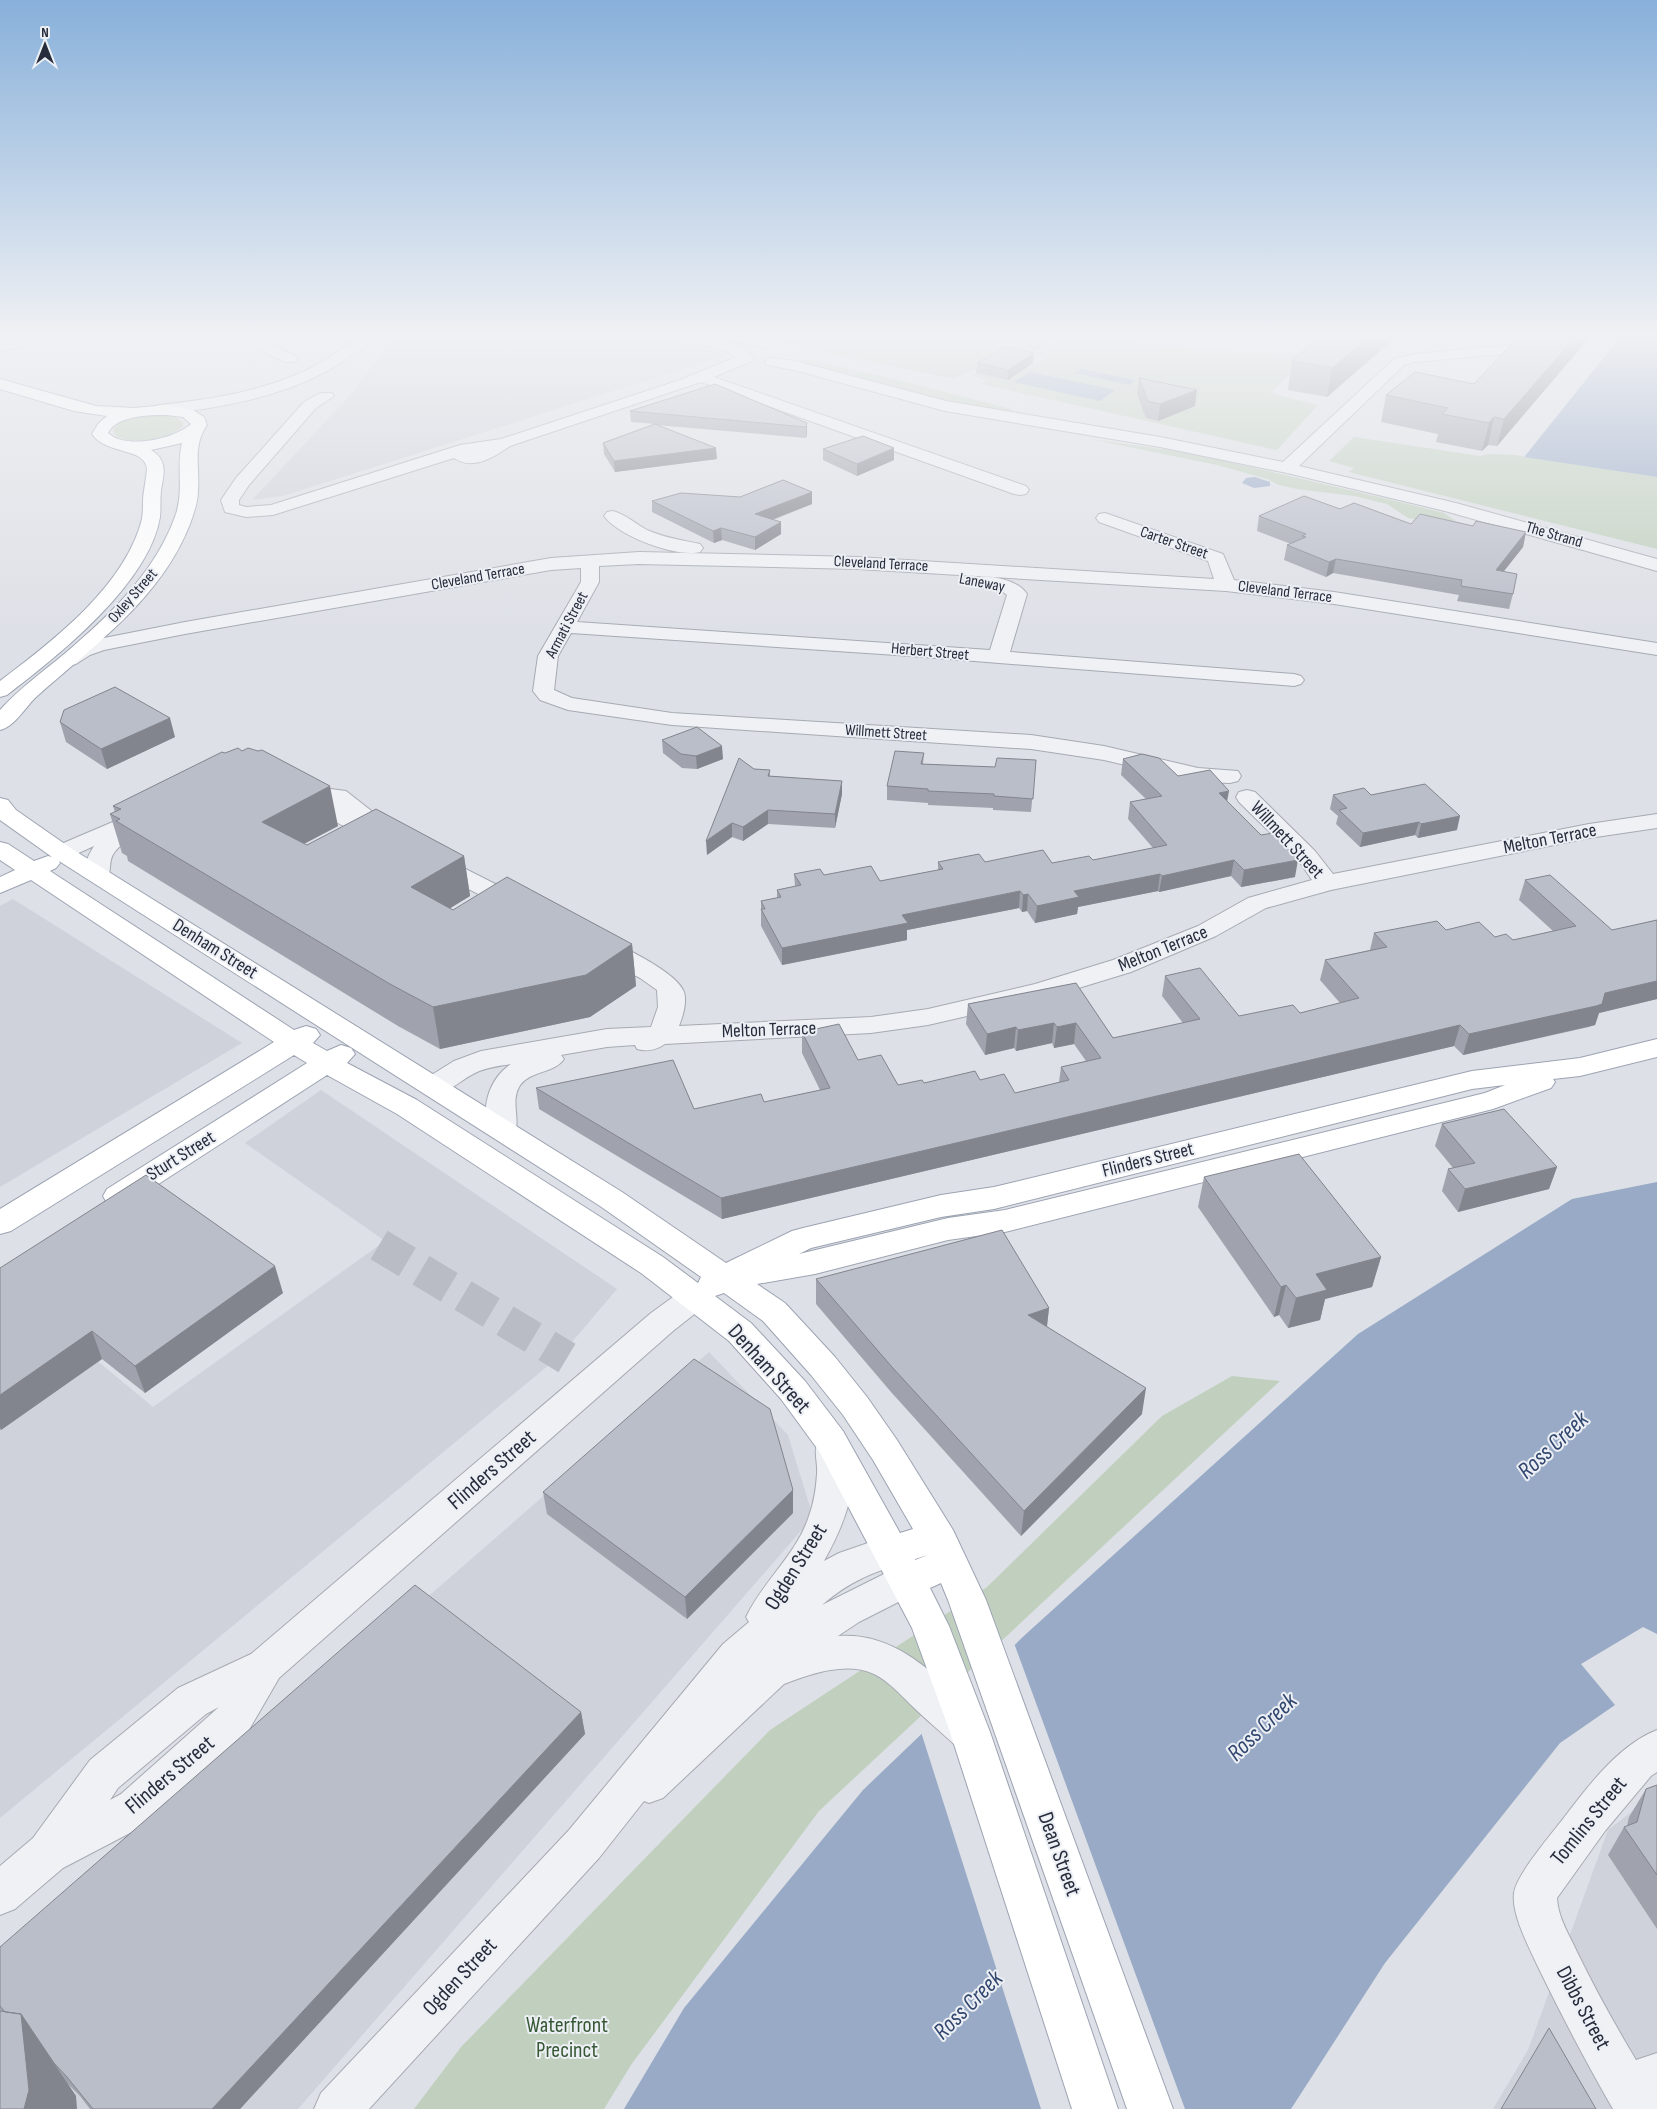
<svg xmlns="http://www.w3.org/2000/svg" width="1657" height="2109" font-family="'Sofia Sans Condensed',sans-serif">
	<rect width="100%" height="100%" fill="#dde0e6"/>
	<!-- built -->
	<path fill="#cfd2db" d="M395 337H660L727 355 283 496 252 500 346 400Z
		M13 899 242 1043 0 1187V906Z
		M321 1090 617 1289 561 1355 0 1818V1299L13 1291 153 1407 385 1241 245 1143Z
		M709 1352 788 1435 813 1517 298 2109H0V1969Z
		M1657 1792V2109H1493L1528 2050 1608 1830Z"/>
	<!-- green -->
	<path fill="#c1d0be" d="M768 337H1090L1191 350 1313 354 1270 393 1318 405 1277 450 981 384 987 380 971 376 1004 357 1032 364 1047 357 1014 351 954 379 802 348Z
		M807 359 898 380 1011 409 1013 411 1006 413 945 403 796 363Z
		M151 415C162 415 174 414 183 422V426C172 439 121 449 113 431 119 418 138 417 151 415Z
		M1354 437 1480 456 1488 454 1515 455 1657 477V549L1349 472 1354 468 1329 461Z
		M1090 439 1191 453 1396 501 1444 513 1464 527 1408 518 1387 504 1354 496 1297 489 1279 485 1267 479 1217 465Z
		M1232 1376 1280 1381 819 1811 631 2065 604 2109H414L461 2047 770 1730 987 1587 1162 1416Z"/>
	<!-- water -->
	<path fill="#98aac6" d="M1620 337H1657V477L1524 457Z
		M1082 369 1135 380 1129 385 1075 373Z
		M1030 372 1115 390 1100 401 1014 382Z
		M1255 477 1270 482V486L1254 488 1242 483 1246 478Z
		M1657 1182V1634L1643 1627 1581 1664 1615 1705 1560 1743 1385 1963 1291 2109H624L684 2008 863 1790 1026 1634 1358 1334 1572 1199Z"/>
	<!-- pier -->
	<path fill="#dde0e6" d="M1617 337H1620L1524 457 1522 456Z
		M1014 1643 1185 2109H1041L921 1732Z"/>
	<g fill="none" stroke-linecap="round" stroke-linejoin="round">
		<!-- stream -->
		<path stroke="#98aac6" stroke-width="4.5" d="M1034 348 1054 337"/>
		<!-- minor-tunnel -->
		<path stroke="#b9bcc4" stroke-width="33" stroke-dasharray="33 16" stroke-linecap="butt" d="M379 1245 567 1358"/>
		<!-- minor casing -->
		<g stroke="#a6aab3" stroke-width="2">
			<path id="minor" d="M24 337H53L51 340 0 351V343Z
				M237 337H257L295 356 297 359 295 362H285L239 340Z
				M684 337C707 337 740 338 754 358L752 361 714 377 1026 486 1029 490 1026 494 1020 495 1014 494 701 382 510 446C494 457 473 471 454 458L273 515 246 517 225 512 221 500 236 478 304 402 320 393H332L334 396 316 408 249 485 239 500V505L246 507 271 505 460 445 501 439 680 380 736 357 729 352 686 340Z
				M727 337H755L770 341 772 344 770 347 765 348 729 340Z
				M1530 337H1545L1536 348 1524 352 1415 362 1404 365 1299 466 1456 503 1657 559V571L1445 511 1287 473 1160 447 945 411 794 370 767 365 765 362 767 359 772 358 795 361 946 401 1160 437 1283 462 1394 359 1414 354 1521 344Z
				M362 338 367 339 369 342 367 345C353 354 340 364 325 372 275 399 215 408 159 415L153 413 151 410 153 407 159 405C212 399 267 391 315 366 329 358 343 348 357 339Z
				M613 511C625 514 636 524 647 530 665 538 682 540 700 544L703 548 700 552C677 558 618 536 604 516L607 512Z
				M1105 513 1223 554 1234 580 1334 592 1657 643V655L1334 604 1226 591 858 569 639 564 599 566V582L577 622 990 650 1007 595 1003 592 972 586 970 582 972 578C989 574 1017 579 1027 594L1010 652 1294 674 1301 676 1304 680 1301 684 1294 686 911 656 571 633 558 656 554 690 572 698 672 713 1031 735 1104 746 1198 768 1238 771 1241 776 1238 781 1230 783 1197 782 1104 760 1031 749 672 725 568 710 540 700 533 691 538 656 581 582V568L551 570 185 634 104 650 90 655 76 664 69 666 62 664 59 660 62 656 76 647 99 639 185 622 551 558 639 552 858 557 1214 579 1208 561 1099 522 1096 518 1099 514Z
				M323 788 346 791 401 834 405 839 401 844C379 849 327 817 307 805L304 800 315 790Z
				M1247 790 1255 792 1315 851 1333 874 1589 824 1657 814V828L1589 838 1331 890 1266 908 1216 936 1131 972 1049 997 928 1025 871 1033 665 1044C656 1050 648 1052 637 1049L635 1045 607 1047 561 1055 564 1059C554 1074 529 1070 519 1087 510 1103 522 1122 513 1137L503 1140 493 1137C478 1113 488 1079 511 1064 499 1066 487 1067 475 1073 458 1081 446 1098 425 1093L421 1086 425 1079 454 1061 481 1051 607 1029 651 1027 658 1007 657 990 640 978 592 953 588 948 592 943C596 942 599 940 603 941 622 944 678 974 684 992 687 1002 683 1016 679 1026L871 1017 928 1009 1035 984 1113 960 1198 926 1248 898 1312 880 1299 861 1239 802 1236 797 1239 792Z
				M148 807 156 809 160 814 156 819 135 828 137 830C131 839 120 844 114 853 108 861 112 871 107 879L98 881 89 879C82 868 87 857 94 846L70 857 62 859 54 857 50 852 54 847Z
				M434 855 442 857 529 901 532 906 529 911 520 913 511 911 426 867 422 862 426 857Z
				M695 1285 706 1289 711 1297 706 1305 673 1331 279 1678 246 1735 151 1822 63 1868 15 1909 0 1915V1866L33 1838 90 1760 178 1688 251 1654 651 1313 684 1289ZM219 1707 121 1794 110 1800 118 1788 206 1714Z
				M832 1433 844 1437C865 1477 844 1525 824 1561L839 1553 891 1535 904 1540 909 1551 904 1562C870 1574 850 1581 822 1605L894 1569 907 1564 920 1569 926 1580 920 1591 859 1622 838 1636C900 1631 941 1682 983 1719L989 1732 983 1745 969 1750 955 1745C940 1731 924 1718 910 1704 899 1693 888 1681 874 1674 846 1661 811 1674 784 1684L663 1798 649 1803 644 1801 599 1858 369 2109H314L321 2093 569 1830 723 1644 749 1622 746 1617C763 1581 797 1554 809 1516 814 1502 816 1489 817 1474 818 1458 812 1453 820 1437Z
				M1657 1730V1772L1651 1776 1605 1831 1557 1898C1558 1918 1569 1934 1577 1952 1595 1989 1615 2025 1636 2060L1657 2053V2109H1613C1587 2064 1563 2018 1540 1971 1531 1951 1511 1915 1514 1893 1516 1874 1556 1829 1569 1811 1592 1781 1621 1744 1657 1730Z"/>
		</g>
		<!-- major casing -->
		<g stroke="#9ca3b2" stroke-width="2">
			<path id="major" d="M0 379 96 406 134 408 167 405 193 410 204 417 207 425C192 447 200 467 198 491 198 502 194 513 190 524 161 599 93 646 35 698 25 708 14 727 0 730V710C19 689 41 673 63 655 109 616 156 572 176 514 184 488 176 467 182 443L151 450C168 460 164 474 161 490 160 499 161 508 160 517 149 584 58 656 7 695L0 697V681C53 641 125 586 142 519 143 512 143 506 143 499 144 489 146 479 147 469 145 447 106 455 92 434L98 424 107 416 74 411 0 389ZM167 415 183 417 191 424C174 439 126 450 108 433 117 415 150 415 167 415Z
				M0 798 8 800 16 810 72 849 622 1192 726 1263 792 1231 803 1228 941 1195 994 1187 1472 1071 1580 1058 1657 1039V1057L1580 1076 1553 1079 1555 1082 1551 1088 1493 1109 1005 1232 948 1240 815 1274 757 1284 785 1303 835 1357 867 1397 897 1440 953 1530 986 1600 1173 2109H1127L948 1600 941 1583 930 1588 949 1626 990 1732 1118 2109H1072L950 1732 912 1628 819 1451 781 1399 729 1341 641 1273 397 1114 327 1075 129 1203 118 1207 107 1203 103 1196 107 1189 307 1063 294 1055 11 1231 0 1234V1209L274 1042 31 880 0 893V877L15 870 0 860V842L8 844 34 861 48 856 52 857 0 820ZM59 861 600 1206 701 1277 698 1283 663 1257 417 1100 347 1063 355 1054 351 1048 341 1045 327 1051 313 1043 320 1035 316 1029 306 1026 294 1030 50 871 56 868 60 863ZM1505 1085 1485 1093 1005 1210 948 1218 799 1254 811 1248 941 1217 994 1209 1472 1089ZM724 1293 763 1321 811 1375 843 1415 873 1460 913 1529 900 1533 843 1431 805 1381 751 1323 715 1296ZM928 1555 915 1560V1559Z"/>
		</g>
		<!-- minor -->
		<use href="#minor" fill="#eff1f5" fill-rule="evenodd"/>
		<!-- major -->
		<use href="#major" fill="#fff" fill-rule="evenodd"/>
	</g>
	<!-- wall -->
	<path fill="#a0a3ad" d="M1318 337H1396L1327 397 1288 390 1292 361Z
		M1590 337 1497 446 1488 445 1482 451 1436 442 1438 434 1381 422 1386 395 1474 384Z
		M977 363H1033L1008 380 976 373Z
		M1139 378 1195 406 1158 421 1146 418 1137 394Z
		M630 411 807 423V434L806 438 656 425 717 459 615 472 604 454 603 443 655 424 631 422Z
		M823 449 894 460 857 476 823 460Z
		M652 501 812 504 773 520 781 534 755 550 722 540 714 543 652 512Z
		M1340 509 1411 524 1473 526 1526 532 1523 547 1503 572 1513 594 1509 609 1457 601 1459 595 1333 573 1326 577 1284 560 1287 545 1291 544 1257 531 1259 516Z
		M60 722 175 737 107 769 66 742Z
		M662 740 723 759 697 769 682 768 663 753Z
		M242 751 338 826 304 844 307 845 464 856 470 896 450 908 453 910 632 944 636 986 590 1017 440 1049 398 1026 128 861 127 856 122 853 110 814 115 812 113 806 225 753Z
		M924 753 923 764 995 767 1036 760 1031 812 993 810V808L928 805V803L887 800V786Z
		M1123 759 1178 776 1227 801 1295 877 1241 887 1231 876 1159 892 1158 891 1078 907 1077 914 1035 923 1027 911 1022 912 1019 908 907 930V940L782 965 761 926V901L777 898V890L795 886 794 874 824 875 880 881 938 870V862H985L1052 863 1093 860 1153 848 1128 819 1130 802 1146 799 1121 775Z
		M754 769 770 770V776L842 781V794L835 828 768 824 743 841 732 837 707 855Z
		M1333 795H1371L1457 830 1418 838 1415 835 1360 847 1336 824 1338 816 1330 809Z
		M1525 880 1612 930 1657 920V999L1599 1013 1595 1025 1589 1027 1463 1055 1454 1046 722 1219 539 1109 536 1088 694 1109 764 1102 820 1090 802 1053V1032L858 1060 898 1085 924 1083 980 1080 1015 1093 1059 1082 1061 1067 1086 1061 1074 1044 1054 1048 1052 1043 1016 1051 1014 1048 985 1055 966 1024 968 1004 1076 983 1113 1038 1183 1023 1162 996 1165 976 1239 1016 1300 1013 1340 1003 1320 980 1325 960 1370 950 1374 933 1446 930 1495 937 1513 940 1553 931 1519 900Z
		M1442 1124 1557 1167 1549 1189 1458 1212 1442 1191 1448 1169 1453 1168 1435 1146Z
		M1204 1177 1381 1257 1372 1287 1325 1299 1320 1320 1288 1328 1279 1315 1274 1317 1198 1207Z
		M0 1268 283 1293 145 1393 102 1359 1 1430 0 1429Z
		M816 1279 1049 1308 1047 1326 1142 1414 1021 1536 891 1392 816 1304Z
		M793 1490V1513L687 1619 547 1514 543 1492Z
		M581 1712 585 1734 240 2109H90L80 2096 67 2083 76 2096 0 2109V1947Z
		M1657 1785V1929L1608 1855 1624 1827 1627 1826 1629 1817 1646 1789Z"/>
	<!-- shaded-wall -->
	<path fill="#82858d" d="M297 337H307L297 340Z
		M1369 337H1396L1327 397 1332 368Z
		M1575 337H1590L1497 446 1504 419Z
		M1034 353 1033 363 1008 380V370Z
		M1197 390 1195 406 1158 421 1160 404Z
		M1494 417 1488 445 1482 451 1489 423Z
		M807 423V434L806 438V427Z
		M716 448 717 459 615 472 614 461Z
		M894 448V460L857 476V464Z
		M812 492V504L755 526V514Z
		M781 522V534L755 550V537Z
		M721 528 722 540 714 543 713 531Z
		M1526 532 1523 547 1493 585 1496 570Z
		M1336 559 1333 573 1326 577 1329 562Z
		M170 718 175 737 107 769 101 749Z
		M722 746 723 759 697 769 696 756Z
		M842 781V794L835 828V814Z
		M330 786 338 826 271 861 262 822Z
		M1229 791 1226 807 1219 793Z
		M768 810V824L743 841V827Z
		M1460 816 1457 830 1418 838 1421 824Z
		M1419 822 1415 835 1360 847 1363 833Z
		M732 823V837L707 855 706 841Z
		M464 856 470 896 418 928 411 887Z
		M1234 860 1231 876 1159 892 1162 876Z
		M1298 860 1295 877 1241 887 1244 870Z
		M1160 874 1158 891 1078 907 1077 914 1035 923 1037 906 1074 891Z
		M1020 891 1019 908 907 930V940L782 965V948L902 915Z
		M1028 894 1027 911 1022 912 1023 895Z
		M632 944 636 986 590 1017 440 1049 433 1007Z
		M1657 981V999L1599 1013 1595 1025 1463 1055 1469 1034 1605 993Z
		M1054 1023 1052 1043 1016 1051 1018 1030Z
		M1076 1023 1074 1044 1054 1048 1057 1027Z
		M1460 1025 1454 1046 722 1219 721 1198Z
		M1016 1027 1014 1048 985 1055 987 1034Z
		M1557 1167 1549 1189 1458 1212 1465 1189Z
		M1381 1257 1372 1287 1325 1299 1320 1320 1288 1328 1296 1298 1316 1274Z
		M275 1266 283 1293 145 1393 135 1366Z
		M1286 1285 1279 1315 1274 1317 1281 1287Z
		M1049 1308 1046 1334 1028 1315Z
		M92 1331 102 1359 1 1430 0 1427V1395Z
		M1146 1388 1142 1414 1021 1536 1024 1511Z
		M793 1490V1513L687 1619 685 1597Z
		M581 1712 585 1734 240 2109H212Z
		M21 2014 76 2096 77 2109H24Z"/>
	<!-- building -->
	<path fill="#babec9" stroke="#82858d" d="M1318 337H1369L1332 368 1292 361Z
		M1518 337H1575L1504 419 1494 417 1489 423 1442 414 1448 408 1386 395 1415 372 1474 384Z
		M1005 347 1034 353 1008 370 977 363Z
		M1139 378 1197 390 1160 404 1148 401Z
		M715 384 807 423 806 427 630 411Z
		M655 424 716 448 614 461 603 443Z
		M863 436 894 448 857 464 823 449Z
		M783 480 812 492 755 514 781 522 755 537 721 528 713 531 652 501 681 493 740 497Z
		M1304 496 1340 509 1354 503 1411 524 1420 514 1473 526 1476 521 1526 532 1496 570 1517 574 1513 594 1461 586 1462 580 1336 559 1329 562 1287 545 1306 537 1302 536 1306 534 1259 516Z
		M115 687 170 718 101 749 60 722 64 710Z
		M697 727 722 746 696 756 681 754 662 740Z
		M238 748 242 751 248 748 258 751 262 750 330 786 262 822 307 845 376 809 464 856 411 887 453 910 507 877 632 944 586 975 433 1007 390 984 116 821 120 819 110 814 121 809 113 806 222 752 225 753Z
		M895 751 924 753 921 764 995 767 997 758 1036 760 1033 799 994 796V794L928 791V789L887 786Z
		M1142 754 1159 758 1178 776 1210 770 1229 791 1219 793 1261 835 1273 833 1298 860 1244 870 1234 860 1162 876 1160 874 1074 891 1079 897 1037 906 1028 894 1023 895 1020 891 902 915 908 923 782 948 761 909H765L761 901 781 897 777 890 801 885 794 874 820 869 824 875 871 866 880 881 943 869 938 862 979 854 985 862 1043 850 1052 863 1089 856 1093 860 1167 845 1130 802 1162 796 1123 759Z
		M739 758 754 769 770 770 768 776 842 781 835 814 768 810 743 827 732 823 706 841Z
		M1425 784 1460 816 1421 824 1419 822 1363 833 1339 810 1347 808 1333 795 1364 788 1371 795Z
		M1550 875 1612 930 1657 920V981L1605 993 1602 1004 1596 1006 1469 1034 1460 1025 721 1198 536 1088 673 1060 694 1109 761 1094 764 1102 830 1088 802 1032 839 1024 858 1060 881 1055 898 1085 922 1080 924 1083 975 1071 980 1080 1004 1074 1015 1093 1069 1080 1061 1067 1101 1058 1076 1023 1057 1027 1054 1023 1018 1030 1016 1027 987 1034 968 1004 1076 983 1113 1038 1200 1019 1165 976 1200 968 1239 1016 1293 1005 1300 1013 1359 998 1325 960 1387 947 1374 933 1437 921 1446 930 1479 922 1495 937 1506 934 1513 940 1576 926 1525 880Z
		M1504 1109 1557 1167 1465 1189 1448 1169 1475 1163 1442 1124Z
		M1299 1154 1381 1257 1316 1274 1327 1290 1296 1298 1286 1285 1281 1287 1204 1177Z
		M146 1175 275 1266 135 1366 92 1331 0 1395V1268Z
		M1002 1230 1049 1308 1028 1315 1146 1388 1024 1511 892 1367 816 1279Z
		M694 1359 770 1409 793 1490 685 1597 543 1492Z
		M415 1585 581 1712 212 2109H93L67 2077 54 2063 21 2014 5 2012 0 2006V1947Z
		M1657 1785V1875L1624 1827 1637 1822 1646 1789Z
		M0 2011 21 2014 29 2090 24 2109H0Z
		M1549 2028 1596 2109H1501Z"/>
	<!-- sky -->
	<linearGradient id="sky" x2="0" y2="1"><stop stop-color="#88b0da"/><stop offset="0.53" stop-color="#f0f1f4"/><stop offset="1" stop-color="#f0f1f4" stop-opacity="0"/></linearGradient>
	<rect width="1657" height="633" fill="url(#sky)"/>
	<g text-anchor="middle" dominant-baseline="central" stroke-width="4" stroke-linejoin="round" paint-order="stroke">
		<!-- far-street labels -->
		<g font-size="16" fill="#272c3c" stroke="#eceff4">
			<text transform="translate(1554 535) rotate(16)">The Strand</text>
			<text transform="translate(1174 543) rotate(19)">Carter Street</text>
			<text transform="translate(881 564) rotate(3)">Cleveland Terrace</text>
			<text transform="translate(478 577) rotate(-10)">Cleveland Terrace</text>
			<text transform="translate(982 583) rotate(11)">Laneway</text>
			<text transform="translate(1285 592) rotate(7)">Cleveland Terrace</text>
			<text transform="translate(133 596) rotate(-49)">Oxley Street</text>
			<text transform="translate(567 625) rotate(-62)">Armati Street</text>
			<text transform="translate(930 652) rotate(5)">Herbert Street</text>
			<text transform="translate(886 733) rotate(4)">Willmett Street</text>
		</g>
		<!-- street labels -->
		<g font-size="19" fill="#272c3c" stroke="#eceff4">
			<text transform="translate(1550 839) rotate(-11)">Melton Terrace</text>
			<text transform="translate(1287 840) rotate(47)">Willmett Street</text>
			<text transform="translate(215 949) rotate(32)">Denham Street</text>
			<text transform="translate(1163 949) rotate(-22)">Melton Terrace</text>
			<text transform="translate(769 1030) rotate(-2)">Melton Terrace</text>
			<text transform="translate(181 1156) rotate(-32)">Sturt Street</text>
			<text transform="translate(1148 1160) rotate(-14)">Flinders Street</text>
		</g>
		<!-- near-street labels -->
		<g font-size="22" fill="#272c3c" stroke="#eceff4">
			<text transform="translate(769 1369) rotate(48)">Denham Street</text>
			<text transform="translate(492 1470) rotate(-41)">Flinders Street</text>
			<text transform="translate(796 1567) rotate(-58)">Ogden Street</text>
			<text transform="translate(170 1775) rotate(-40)">Flinders Street</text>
			<text transform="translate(1589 1821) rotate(-51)">Tomlins Street</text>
			<text transform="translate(1059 1854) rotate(70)">Dean Street</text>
			<text transform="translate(460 1977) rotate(-47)">Ogden Street</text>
			<text transform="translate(1583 2008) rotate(62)">Dibbs Street</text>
		</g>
		<!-- near-park labels -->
		<g font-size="22" fill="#375834" stroke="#eceff4">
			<text x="567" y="2025">Waterfront<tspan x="567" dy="25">Precinct</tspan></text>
		</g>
		<!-- near-water labels -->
		<g font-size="24" font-style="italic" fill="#32476f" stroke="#eceff4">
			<text transform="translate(1553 1445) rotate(-43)">Ross Creek</text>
			<text transform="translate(1262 1727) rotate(-44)">Ross Creek</text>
			<text transform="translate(968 2005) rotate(-45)">Ross Creek</text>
		</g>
	</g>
	<!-- north arrow -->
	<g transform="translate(45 45)" stroke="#eceff4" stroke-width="4" paint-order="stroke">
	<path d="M0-4L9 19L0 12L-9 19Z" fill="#272c3c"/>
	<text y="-8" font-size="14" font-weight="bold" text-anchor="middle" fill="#272c3c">N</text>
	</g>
</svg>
